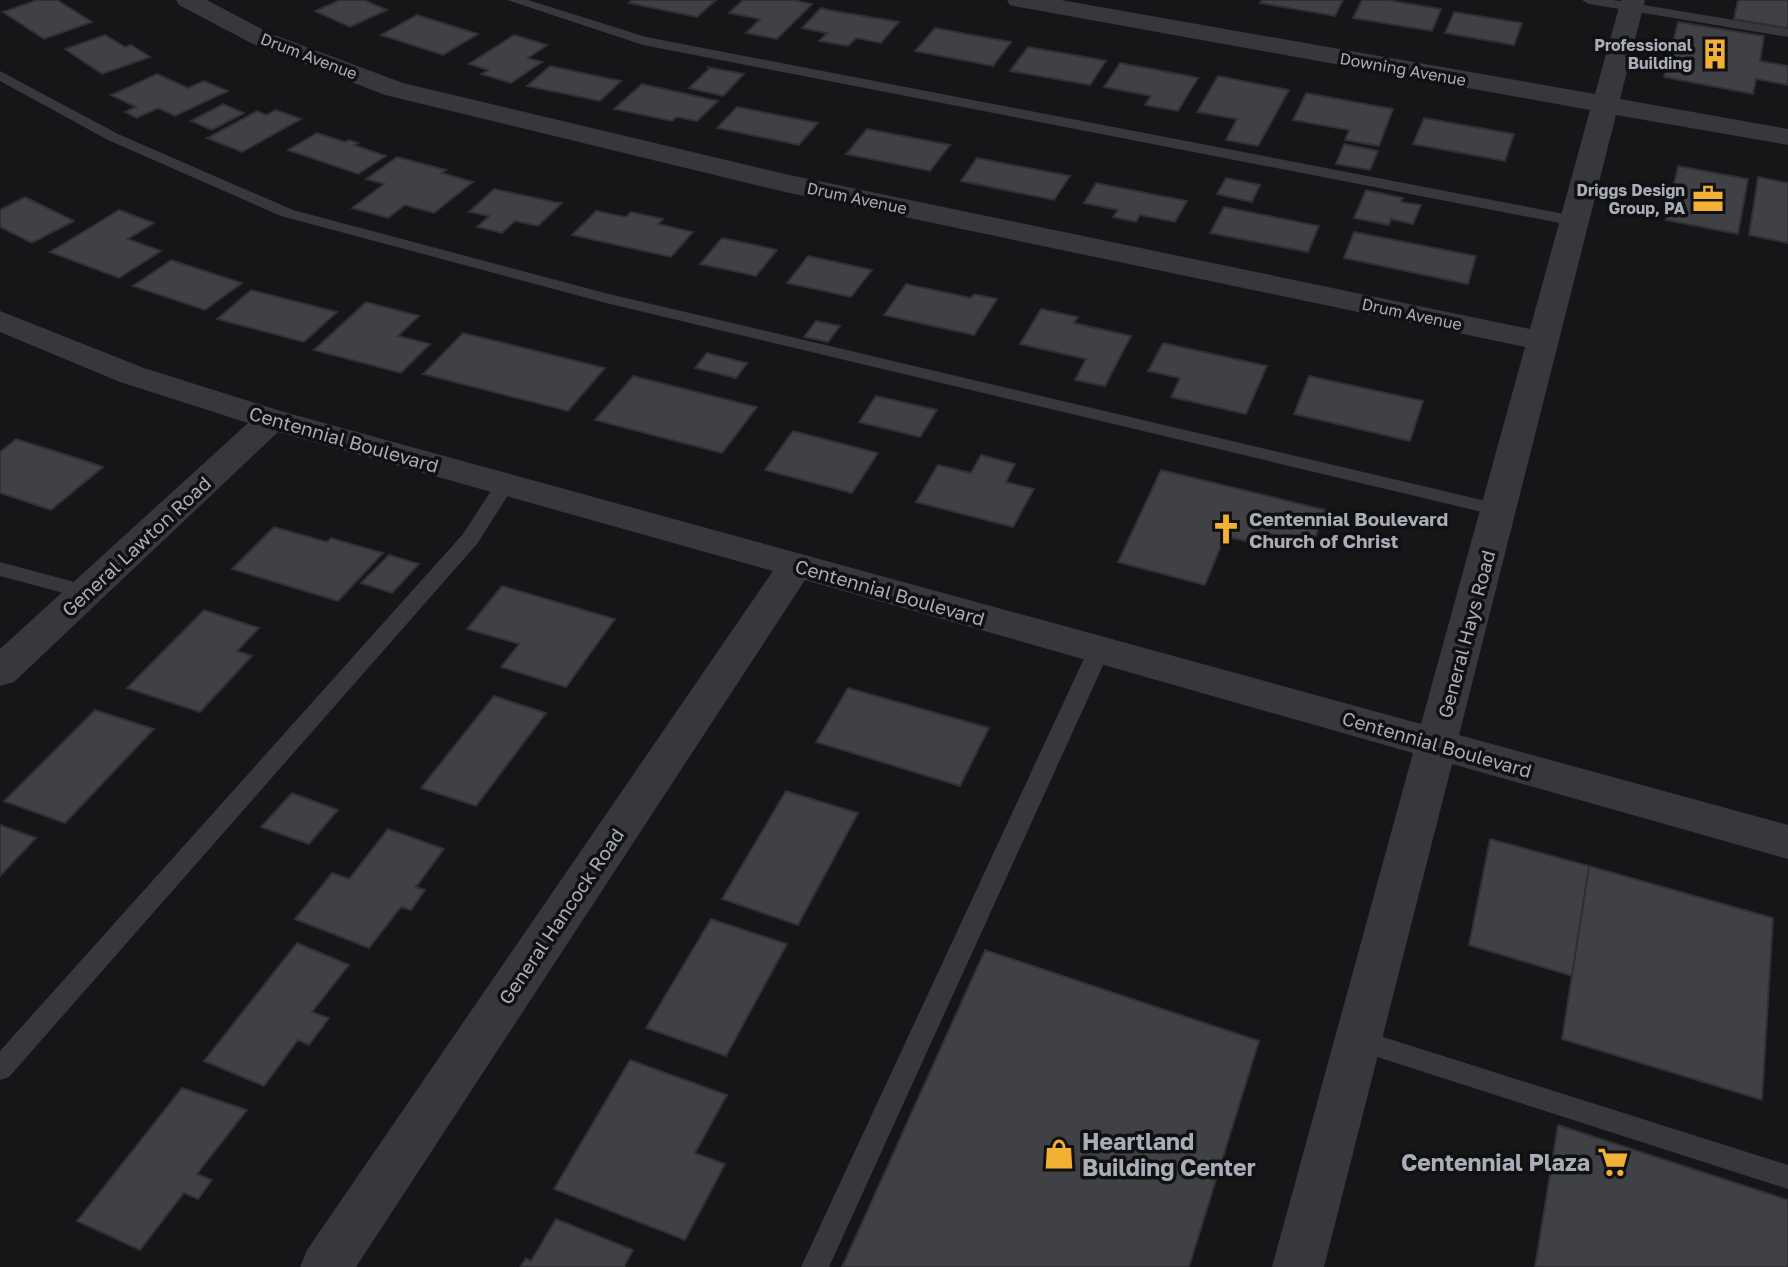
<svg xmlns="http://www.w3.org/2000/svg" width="1788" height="1267" font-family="'Golos Text',sans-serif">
	<rect width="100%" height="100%" fill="#161618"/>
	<!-- building -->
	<path fill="#404145" stroke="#303034" stroke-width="2" d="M37 0H57L92 22 44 39 3 12Z
		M340 0H364L387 10 350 27 315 11Z
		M633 0H716L697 17 629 3Z
		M743 0H793L812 4 777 39 746 33 760 19 729 13Z
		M1262 0H1343L1335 16 1260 3Z
		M1362 0H1387L1441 9 1432 31 1353 18Z
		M1738 0H1788V28L1734 19Z
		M821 8 828 10 899 22 881 43 856 38 848 46 819 41 827 33 802 28Z
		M1454 12 1522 23 1514 45 1445 33Z
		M417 15 478 34 443 55 381 35Z
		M1678 22 1764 36 1760 61 1788 66V85L1756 79 1753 94 1664 77Z
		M935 28 994 39 1011 42 993 66 915 51Z
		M105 35 125 47 131 45 150 57 102 74 65 49Z
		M514 35 547 45 528 58 542 62 511 83 481 74 488 70 469 64Z
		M1028 47 1091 58 1106 61 1090 85 1010 71Z
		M1120 63 1184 75 1198 78 1178 111 1145 105 1151 96 1104 87Z
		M550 66 621 81 600 101 527 86Z
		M707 67 744 74 723 96 689 88 710 68Z
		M157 74 188 88 204 81 228 91 175 116 158 108 137 118 125 112 136 107 111 95Z
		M1218 76 1289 90 1258 146 1226 140 1237 119 1197 112Z
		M642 84 718 101 697 121 677 117 672 121 614 109Z
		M1306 93 1393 109 1379 146 1345 140 1349 130 1293 120Z
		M223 104 244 113 212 130 191 121Z
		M737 107 818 123 799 145 717 128Z
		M276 110 301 119 242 152 207 138 257 111 266 115Z
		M1424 118 1514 134 1505 161 1413 144Z
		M867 129 950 145 930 171 846 154Z
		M317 133 345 142 349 140 358 143 354 145 386 156 358 174 288 150Z
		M1344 144 1378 151 1370 170 1336 164Z
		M397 157 446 170 442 173 473 182 434 213 405 205 388 218 352 208 384 184 366 179Z
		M977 158 1070 176 1054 200 961 181Z
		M1678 166 1748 179 1738 234 1666 220Z
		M1758 177 1788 183V243L1749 235Z
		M1226 178 1260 185 1252 202 1217 194Z
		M1096 183 1187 201 1175 222 1140 215 1136 222 1113 217 1118 210 1084 203Z
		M494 189 554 202 562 203 538 226 515 221 502 233 477 227 489 216 469 212Z
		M1366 190 1403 198 1401 202 1421 205 1413 224 1391 219 1389 225 1354 218Z
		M25 197 74 221 32 243 0 227V210Z
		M1224 207 1319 226 1308 252 1210 233Z
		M119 210 154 223 128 239 161 251 119 278 50 252Z
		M596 211 626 217 631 212 663 219 658 224 693 232 671 257 572 235Z
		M1354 232 1476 256 1468 284 1344 258Z
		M722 238 755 245 777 250 756 276 700 264Z
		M808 256 845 264 872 270 851 297 787 283Z
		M171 260 242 283 205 310 133 286Z
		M906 284 971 298 974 294 997 299 974 335 884 315Z
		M251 290 337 312 304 342 217 319Z
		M366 302 419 316 398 336 430 344 401 373 314 350Z
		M1041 309 1078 317 1074 323 1131 336 1105 386 1075 380 1086 359 1020 344Z
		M816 321 840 326 828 342 804 337Z
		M463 333 605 368 568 411 423 374Z
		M1163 343 1267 366 1246 414 1171 397 1180 378 1148 371Z
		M707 353 747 363 736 378 695 368Z
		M633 376 757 407 722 453 595 420Z
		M1309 376 1423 401 1410 441 1294 414Z
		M876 396 937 410 920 437 859 422Z
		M793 431 878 453 852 493 765 470Z
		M16 439 89 462 103 467 51 510 0 493V452Z
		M981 455 1015 464 1006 482 1034 489 1013 527 916 502 938 465 971 473Z
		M1161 470 1325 510 1313 544 1258 531 1253 543 1225 536 1205 585 1118 562Z
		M274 527 327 542 331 538 383 553 338 601 232 569Z
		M389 555 419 564 392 593 361 583Z
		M502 586 615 619 566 687 501 667 519 644 467 629Z
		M204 610 259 628 237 651 252 656 200 712 127 688Z
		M848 688 989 728 960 786 816 742Z
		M494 696 546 713 476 806 421 788Z
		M95 710 154 729 65 823 4 801Z
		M786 791 858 813 798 925 722 899Z
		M292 793 338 810 309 844 261 827Z
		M0 825 36 838 0 876Z
		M388 829 444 849 416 887 425 890 411 910 401 907 369 948 295 919 332 873 349 879Z
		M1490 839 1589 866 1572 976 1469 945Z
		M1589 866 1773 918 1762 1100 1562 1039Z
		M711 919 787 944 726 1056 646 1028Z
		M297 943 349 965 312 1012 329 1018 309 1045 298 1040 264 1086 204 1061Z
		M985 950 1259 1041 1189 1267H842Z
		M630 1060 727 1095 695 1153 725 1164 685 1240 554 1189Z
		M182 1088 247 1110 197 1174 212 1180 198 1199 184 1193 140 1250 77 1221Z
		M1558 1125 1788 1200V1267H1535Z
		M556 1219 633 1250 624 1267H520L526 1258 531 1261Z"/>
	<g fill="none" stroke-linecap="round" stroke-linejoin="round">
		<!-- service -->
		<path fill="#37383d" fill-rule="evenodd" d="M507 0H528L646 37 1575 216 1583 221 1575 226 643 45Z
			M1582 0H1613L1788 29V37L1589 4Z
			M0 71 118 134 293 210 609 294 1499 504 1506 506 1509 510 1506 514 1499 516 606 303 281 216 108 140 0 81Z
			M505 478 512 480 515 484 477 544 9 1077 0 1080V1051L463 534 498 480Z
			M0 562 93 587 96 592 93 597 86 599 0 576Z
			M1099 643 1106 645 1110 650 829 1267H801L1088 650 1092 645Z
			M1358 1029 1788 1165V1189L1349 1048 1345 1040 1349 1032Z"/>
		<!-- minor -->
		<path fill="#37383d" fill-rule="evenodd" d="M176 0H207L269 33 403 83 785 174 1530 329 1590 110 1019 7 1010 5 1007 0H1061L1595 94 1621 0H1645L1620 99 1788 129V145L1616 115 1459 735 1788 825V859L1452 764 1324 1267H1272L1413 753 805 580 356 1267H300L307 1250 773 571 278 432 14 682 0 686V649L248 423 120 382 0 332V311L144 368 284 412 1421 724 1525 347 785 192 385 95 251 43 179 5Z"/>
	</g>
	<!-- icons -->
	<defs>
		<g id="building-bare" transform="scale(2.415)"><path d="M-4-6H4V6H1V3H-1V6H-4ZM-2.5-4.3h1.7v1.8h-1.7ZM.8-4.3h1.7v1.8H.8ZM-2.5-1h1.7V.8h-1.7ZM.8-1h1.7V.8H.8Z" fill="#f2b134" stroke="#111113" stroke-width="2.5" paint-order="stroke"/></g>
		<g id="office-bare" transform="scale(2.415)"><path d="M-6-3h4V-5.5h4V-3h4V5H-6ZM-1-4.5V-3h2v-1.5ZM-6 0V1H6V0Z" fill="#f2b134" stroke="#111113" stroke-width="2.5" paint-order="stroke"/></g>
		<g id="church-bare" transform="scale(2.415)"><path d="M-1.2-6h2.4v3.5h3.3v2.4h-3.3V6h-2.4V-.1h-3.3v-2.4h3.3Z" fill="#f2b134" stroke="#111113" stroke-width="2.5" paint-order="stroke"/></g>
		<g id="shop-bare" transform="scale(2.415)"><path d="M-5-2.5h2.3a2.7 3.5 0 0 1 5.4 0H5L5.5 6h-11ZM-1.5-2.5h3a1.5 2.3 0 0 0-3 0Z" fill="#f2b134" stroke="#111113" stroke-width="2.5" paint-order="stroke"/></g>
		<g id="supermarket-bare" transform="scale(2.415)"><path d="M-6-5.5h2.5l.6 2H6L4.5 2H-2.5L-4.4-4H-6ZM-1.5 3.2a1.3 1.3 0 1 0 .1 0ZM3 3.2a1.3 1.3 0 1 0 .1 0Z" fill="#f2b134" stroke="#111113" stroke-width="2.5" paint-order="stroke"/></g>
	</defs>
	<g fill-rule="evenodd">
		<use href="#building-bare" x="1715" y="54"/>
		<use href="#office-bare" x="1708" y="199"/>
		<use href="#church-bare" x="1226" y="529"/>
		<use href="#shop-bare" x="1059" y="1154"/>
		<use href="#supermarket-bare" x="1613" y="1162"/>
	</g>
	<g text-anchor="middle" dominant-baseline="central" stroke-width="7" stroke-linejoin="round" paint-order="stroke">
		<!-- far-poi labels -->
		<g font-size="16" font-weight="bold" fill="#a8adb8" stroke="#111113" text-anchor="end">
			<text x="1692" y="45">Professional<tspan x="1692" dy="18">Building</tspan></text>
			<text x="1685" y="190">Driggs Design<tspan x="1685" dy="18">Group, PA</tspan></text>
		</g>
		<!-- far-street labels -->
		<g font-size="16" fill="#a8adb8" stroke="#111113">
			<text transform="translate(309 56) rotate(21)">Drum Avenue</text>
			<text transform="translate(1403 69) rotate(10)">Downing Avenue</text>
			<text transform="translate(857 198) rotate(12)">Drum Avenue</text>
			<text transform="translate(1412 314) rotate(12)">Drum Avenue</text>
		</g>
		<!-- street labels -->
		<g font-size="19" fill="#a8adb8" stroke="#111113">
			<text transform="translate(344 439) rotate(16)">Centennial Boulevard</text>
			<text transform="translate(136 546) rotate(-43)">General Lawton Road</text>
			<text transform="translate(890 592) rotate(16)">Centennial Boulevard</text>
			<text transform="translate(1466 634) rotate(-75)">General Hays Road</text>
			<text transform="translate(1437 744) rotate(16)">Centennial Boulevard</text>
			<text transform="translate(561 916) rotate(-56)">General Hancock Road</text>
		</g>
		<!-- poi labels -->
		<g font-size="19" font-weight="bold" fill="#a8adb8" stroke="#111113" text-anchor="start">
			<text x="1249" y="518">Centennial Boulevard<tspan x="1249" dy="22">Church of Christ</tspan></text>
		</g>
		<!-- near-poi labels -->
		<g font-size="23" font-weight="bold" fill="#a8adb8" stroke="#111113" text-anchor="start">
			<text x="1082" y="1141">Heartland<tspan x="1082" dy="26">Building Center</tspan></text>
			<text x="1590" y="1162" text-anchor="end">Centennial Plaza</text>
		</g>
	</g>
</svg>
